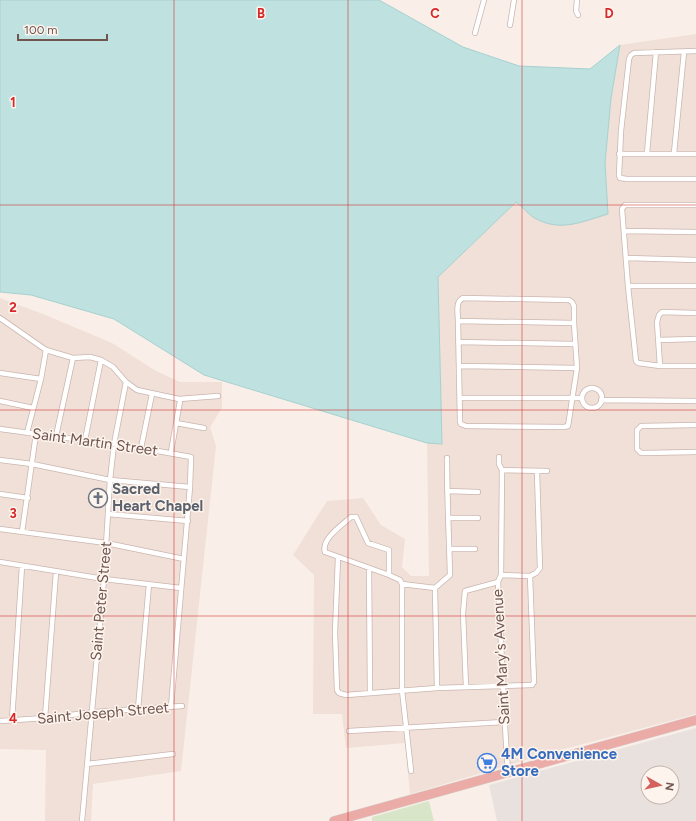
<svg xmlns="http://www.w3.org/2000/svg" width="696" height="821" font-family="Figtree,sans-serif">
	<rect width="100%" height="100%" fill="#f9efe8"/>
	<!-- residential -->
	<path fill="#f0e0d7" d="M696 34V714L553 752 410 794 405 743 346 748 342 714H313L314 575 293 555 327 501 363 498 381 525 405 539 402 567 411 576H429L427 443H442L438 277 516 202 532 216 608 214 605 163 611 98 620 45Z
		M0 298 43 314 112 343 156 371 180 382H222V408L210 427 216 446 181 771 93 784 91 821H45L46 750 0 749Z"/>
	<!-- industrial -->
	<path fill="#e9e1de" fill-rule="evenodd" d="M696 728V821H497L489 785ZM648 773H672V797H648Z"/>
	<!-- green -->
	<path fill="#d9e5c8" d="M429 801 434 821H372V817Z"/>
	<!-- water -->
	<path fill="#bfe1df" stroke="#a6d1d0" d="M0 0H379L463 47 519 66 590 69 620 45 611 98 605 163 608 214C581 222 559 233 533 217 527 213 522 206 516 202L438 277 442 444 427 443 204 375 114 319 31 295 0 292Z"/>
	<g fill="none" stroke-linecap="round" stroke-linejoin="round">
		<!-- street casing -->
		<g stroke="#cab6af" stroke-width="6">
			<path id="street" d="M577 0 576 11 578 15
				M510 25 514 0
				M475 33 484 0
				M696 51 634 53 631 55 629 59 621 131 619 175 620 178 627 179H696
				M647 153 656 52
				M674 153 684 52
				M619 154H696
				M696 205H625L622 209 628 286 636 361 638 363 660 366H696
				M624 231 696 232
				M627 258 696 260
				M628 286H696
				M0 318 46 350 73 358 90 357 101 360 113 367 126 382 137 390 179 399 218 396
				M458 321 574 323 577 368 568 426 564 427 466 426 461 424 460 422Z
				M458 321C458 313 455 302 463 298L569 300 572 302 574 306V323
				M658 340 696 339
				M458 342 575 344
				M459 366 577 368
				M660 366 657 322 659 315 662 312 696 313
				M0 373 41 379
				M582 398a10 10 0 1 1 20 0a10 10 0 1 1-20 0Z
				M460 398H582
				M601 400 696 401
				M0 401 33 408
				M176 423 204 428
				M696 425 641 426 637 430V449L641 453H644L696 452
				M0 429 141 448 191 457 190 487 171 707
				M27 433 41 379 46 350
				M56 436 73 358
				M85 440 101 360
				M141 448 152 394
				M171 452 180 401 179 399
				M499 457V464L502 470 501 575 498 582 505 726 508 773
				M0 460 32 464 110 480 190 487
				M502 470 547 471
				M447 491 478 492
				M0 494 28 498
				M108 514 188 521
				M449 518H478
				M0 529 106 543 184 559
				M22 532 36 434
				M449 549H475
				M338 558 335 632 337 690 339 693 346 695 437 688 532 685 534 682 530 576 536 573 540 568 537 472
				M0 562 104 579 181 588
				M369 568 370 692
				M389 575V550L368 543 356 517H351C342 525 321 539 325 552L389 575 400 580 402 584 435 588
				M501 575 530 576
				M402 584V690L411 771
				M466 687 463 613 465 591 498 582
				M437 688 435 588 450 575C449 536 447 497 447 458
				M138 709 149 584
				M45 718 56 572
				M12 720 22 566
				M0 721 45 718 95 712 182 706
				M349 731 504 722
				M87 764 173 754
				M82 821 104 579 110 480 114 444 126 382"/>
		</g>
		<!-- highway casing -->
		<g stroke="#d4ccca" stroke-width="10">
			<path id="highway" d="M334 821 696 720"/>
		</g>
		<!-- street -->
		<use href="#street" stroke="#fff" stroke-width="4.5"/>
		<!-- highway -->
		<use href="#highway" stroke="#ebaca7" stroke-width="9"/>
	</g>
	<!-- grid -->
	<path fill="none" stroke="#d62828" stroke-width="1" stroke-opacity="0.55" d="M174 0V821M348 0V821M522 0V821M0 205H696M0 410H696M0 616H696"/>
	<!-- icons -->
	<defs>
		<g id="church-ring" transform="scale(1)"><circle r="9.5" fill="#fdf4ee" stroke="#6b7280" stroke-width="1.5"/><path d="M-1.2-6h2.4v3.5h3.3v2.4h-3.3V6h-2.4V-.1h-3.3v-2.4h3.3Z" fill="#6b7280"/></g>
		<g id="supermarket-ring" transform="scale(1)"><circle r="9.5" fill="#fdf4ee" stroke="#3f7fe0" stroke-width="1.5"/><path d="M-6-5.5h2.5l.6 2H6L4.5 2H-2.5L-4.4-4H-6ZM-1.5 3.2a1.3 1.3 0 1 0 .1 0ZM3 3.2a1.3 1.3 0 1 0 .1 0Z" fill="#3f7fe0"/></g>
	</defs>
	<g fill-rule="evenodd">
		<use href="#church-ring" x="98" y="498"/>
		<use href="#supermarket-ring" x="487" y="763"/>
	</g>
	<g text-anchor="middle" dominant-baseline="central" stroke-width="3" stroke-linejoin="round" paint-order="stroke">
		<!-- street labels -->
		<g font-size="15" fill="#70554f" stroke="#fdf4ee">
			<text transform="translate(95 442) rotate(8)">Saint Martin Street</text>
			<text transform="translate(101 601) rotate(-85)">Saint Peter Street</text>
			<text transform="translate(501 657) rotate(-93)">Saint Mary's Avenue</text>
			<text transform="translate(103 713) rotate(-5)">Saint Joseph Street</text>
		</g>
		<!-- worship labels -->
		<g font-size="15" font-weight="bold" fill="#5b616d" stroke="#fdf4ee" text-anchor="start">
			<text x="112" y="489">Sacred<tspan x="112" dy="17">Heart Chapel</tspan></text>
		</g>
		<!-- shop labels -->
		<g font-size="15" font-weight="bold" fill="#366cbe" stroke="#fdf4ee" text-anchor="start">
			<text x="501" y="754">4M Convenience<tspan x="501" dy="17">Store</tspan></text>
		</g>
	</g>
	<g font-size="13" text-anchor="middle" font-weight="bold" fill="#d62828" stroke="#fdf4ee" stroke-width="3" stroke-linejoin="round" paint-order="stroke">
		<text x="261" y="18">B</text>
		<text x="435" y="18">C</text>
		<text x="609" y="18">D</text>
		<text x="13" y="107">1</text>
		<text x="13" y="312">2</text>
		<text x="13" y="518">3</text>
		<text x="13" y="723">4</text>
	</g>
	<!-- north arrow -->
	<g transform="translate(660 785) rotate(98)"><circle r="19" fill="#fdf4ee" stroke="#c5b4ae"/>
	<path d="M0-3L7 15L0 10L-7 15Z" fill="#d3615d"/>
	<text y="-6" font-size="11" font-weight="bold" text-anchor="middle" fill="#70554f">N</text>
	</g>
	<!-- scale -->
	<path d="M18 34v6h89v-6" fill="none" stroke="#70554f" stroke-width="2"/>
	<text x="24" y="34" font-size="12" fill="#70554f" stroke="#fdf4ee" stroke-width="3" paint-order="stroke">100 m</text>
</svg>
